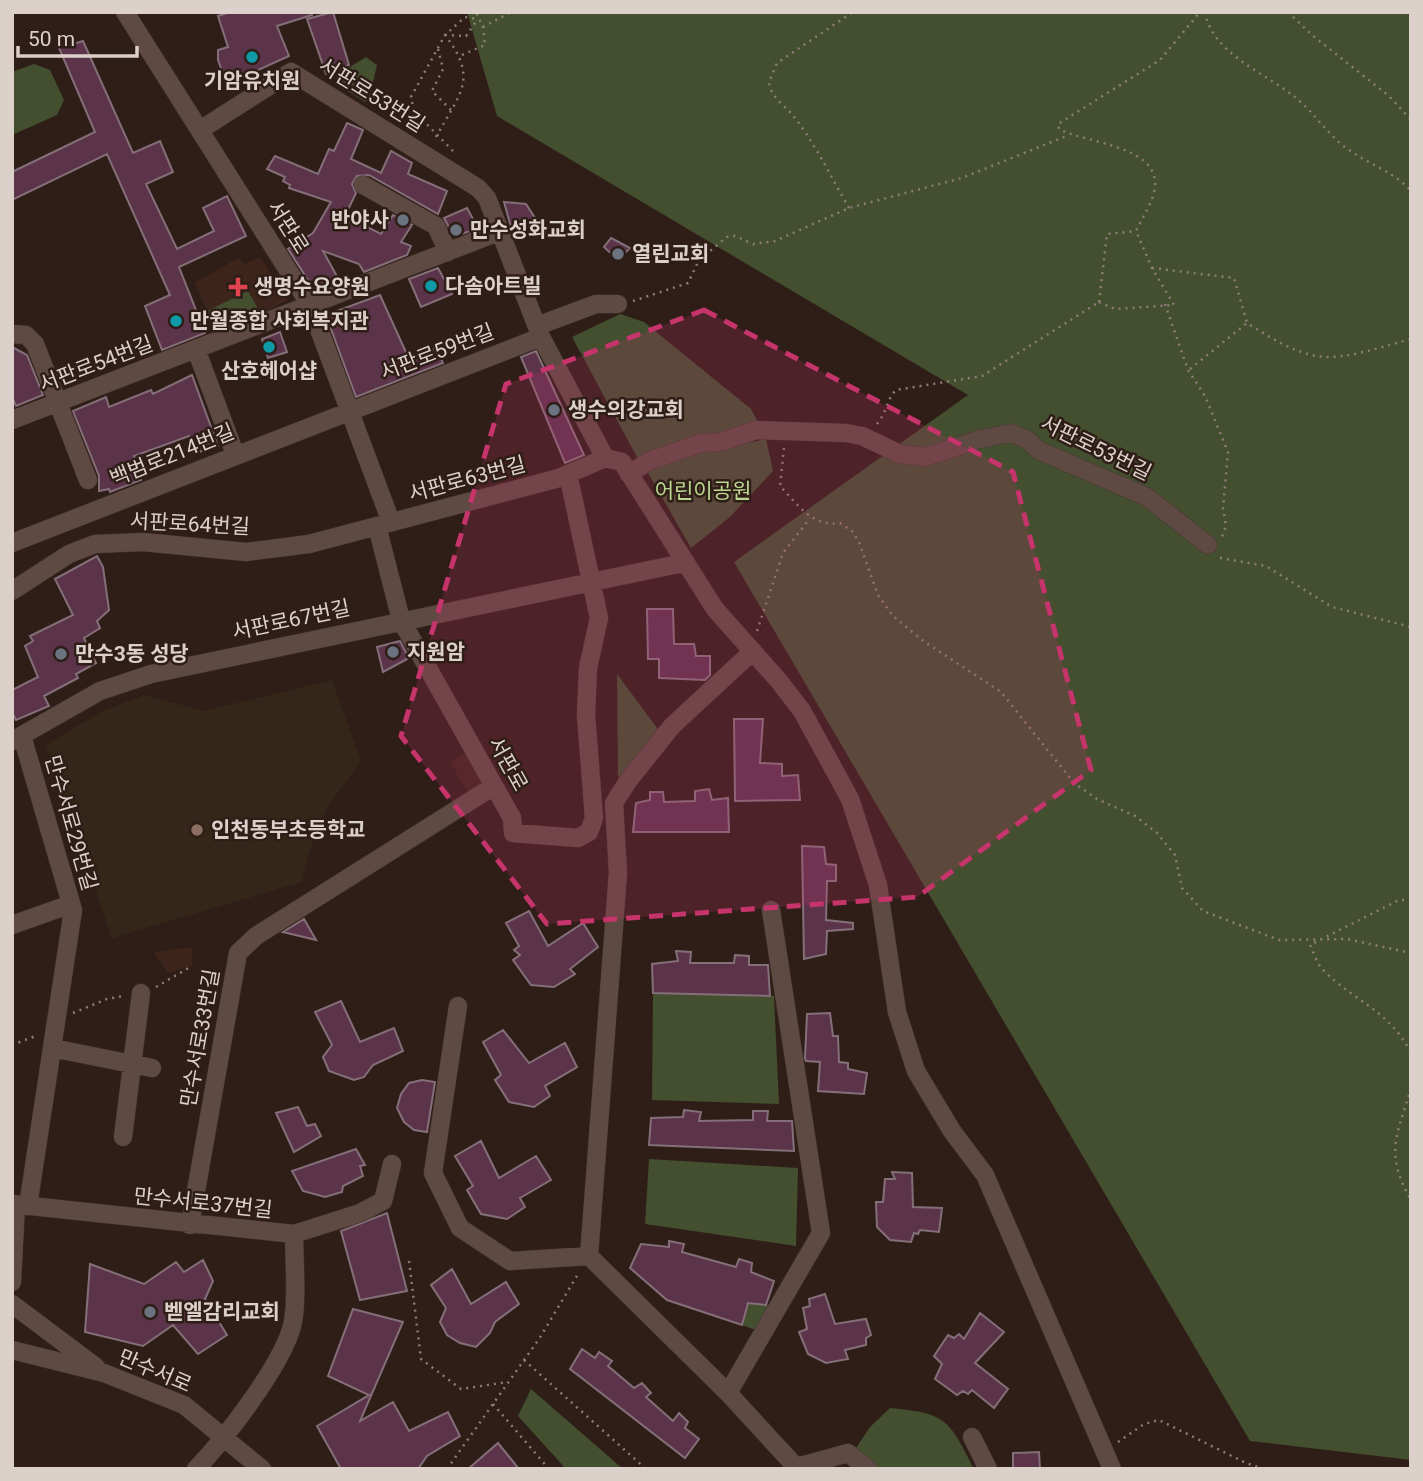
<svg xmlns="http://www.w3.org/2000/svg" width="1423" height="1481" font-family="Roboto,'Noto Sans KR',sans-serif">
	<rect width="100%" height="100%" fill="#2f1e17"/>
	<!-- built -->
	<path fill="#3d251b" d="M260 257 288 300 261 314 248 291 207 311 195 283 238 258 245 264Z
		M467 753 483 784 468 793 450 762Z
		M192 947V966L168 973 154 952Z"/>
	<!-- education -->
	<path fill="#34271a" d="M332 680 361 761 328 806 308 854 302 882 112 938 46 745 101 712 144 695 204 711Z"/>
	<!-- green -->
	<path fill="#434f2f" d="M467 12H1411V1460L1250 1441 734 562 968 395 497 116Z
		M366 57 377 65 369 100 365 102 335 83 337 75Z
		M34 64 50 70 64 100 57 115 12 135V72Z
		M248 291 261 314 216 332 207 311Z
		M620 314 644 322 751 409 757 420 732 432 709 434 638 459 572 337Z
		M766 439 773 471 730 517 691 548 647 471 701 452Z
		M617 674 660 732 618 778Z
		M653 993 774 996 779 1104 652 1100Z
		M649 1159 798 1168 796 1246 645 1224Z
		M748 1303 769 1305 764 1333 742 1325Z
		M531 1389 623 1469H566L518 1416Z
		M890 1408C947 1413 949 1420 974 1469H876L854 1451 870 1427Z"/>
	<!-- building -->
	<path fill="#5c344a" stroke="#846f79" stroke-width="2" d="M230 12H312V15L277 26 289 56 227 84 218 60V50L228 47 218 16Z
		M333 12 349 65 326 74 307 19Z
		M83 41 133 153 160 141 173 172 146 184 177 249 214 231 203 208 227 196 246 236 179 267 205 333 162 350 145 306 170 295 107 154 12 200V172L95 132 59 48Z
		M347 123 363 130 351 159 381 173 391 151 412 163 408 174 447 191 438 214 369 175 357 176 352 184 356 193 345 216 381 234 393 215 412 225 401 242 411 246 407 255 364 272 359 264 323 251 339 280 315 291 288 249 313 233 331 202 289 188 290 185 283 181 285 177 267 169 275 156 318 174 329 149 334 151Z
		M504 202 526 204 535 218 512 231Z
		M467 208 478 228 454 237 444 218Z
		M611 238 630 248 618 260 604 247Z
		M438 268 452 294 421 307 409 279Z
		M380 295 409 359 436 348 443 363 356 397 326 315Z
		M280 332 287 352 268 358 262 339Z
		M12 347 27 355 43 395 16 406 12 397Z
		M536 351 584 455 565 463 521 357Z
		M192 375 218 446 196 453 189 436 134 456 141 480 110 492 109 489 99 491V476L73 411 106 397 109 407 151 390 153 394Z
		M97 556 103 567 109 610 97 621 100 628 84 638 96 663 76 674 78 678 44 696 49 706 16 720 12 712V690L38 677 25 646 33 641 30 636 73 615 55 579Z
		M647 609H673L674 644H694L696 656H710V675L705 680 659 678V659H648Z
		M400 641 409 658 383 672 377 647Z
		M734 719H763L760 763 782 764V776L798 775 800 800 735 801Z
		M709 789 712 800 728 798 729 832H633L636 803 650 800V792H663L664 802 695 801V791Z
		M802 846 824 847 826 864 836 865V881H827L826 920 853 923V929L827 931 826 954 804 959Z
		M529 911 548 946 583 923 598 947 570 969 575 974 554 987 531 985 513 960 520 955 514 950 519 946 506 923Z
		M304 919 316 940 283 932Z
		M676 951 691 952 690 963H734L735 955 749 956V965H768L770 996 653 993 652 964 678 961Z
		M341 1001 360 1042 394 1028 403 1051 373 1065 364 1077 354 1080 329 1071 323 1057 332 1045 315 1012Z
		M830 1013 833 1036H838L839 1062 848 1063V1069L867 1073 864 1094 818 1091 820 1062 806 1061 805 1058 807 1014Z
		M503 1030 529 1063 565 1043 577 1067 545 1086 550 1096 534 1107 509 1102 495 1080 501 1075 483 1042Z
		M422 1080 435 1082 427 1132 414 1130 404 1122 397 1108 401 1094 409 1083Z
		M298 1107 307 1126 315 1124 321 1136 294 1152 276 1113Z
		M684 1110 701 1112 699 1121 753 1120V1111H768L767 1121H792L794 1151 649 1145 651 1118 683 1117Z
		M481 1141 499 1178 536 1156 551 1180 520 1198 525 1207 507 1219 481 1214 467 1190 473 1186 455 1156Z
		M356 1149 365 1165 360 1166 363 1176 343 1186 342 1192 325 1197 303 1191 292 1171Z
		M892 1172 912 1173 913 1207 942 1208 939 1232 920 1230 918 1234 914 1233 911 1242 890 1240 877 1227 876 1202H883L885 1179H895Z
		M387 1213 407 1291 360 1300 341 1231Z
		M669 1241 684 1244 682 1252 736 1267 739 1259 752 1263 751 1272 774 1281 766 1305 748 1303 742 1325 667 1300 630 1268 641 1244 669 1247Z
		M203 1260 213 1281 205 1299 227 1335 198 1354 173 1325 143 1346 85 1332 90 1264 144 1284 176 1262 184 1272Z
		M452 1269 471 1304 506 1282 519 1304 495 1322 490 1333 476 1347 460 1343 447 1335 440 1322 446 1308 431 1285Z
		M825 1294 835 1324 866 1319 871 1335 866 1338V1345L845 1350 848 1359 826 1363 808 1354 799 1332 807 1329 803 1308 810 1306 809 1299Z
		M353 1309 403 1322 360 1421 393 1402 409 1431 448 1412 460 1436 427 1456 418 1469H341L317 1426 369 1395 328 1376Z
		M980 1313 1004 1332 975 1363 1008 1389 994 1408 972 1390 968 1394 963 1391 957 1395 935 1379 942 1364 934 1356 948 1335 954 1338 959 1334 964 1339Z
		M582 1349 595 1358 599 1352 612 1361 608 1366 634 1388 642 1383 651 1393 646 1397 673 1421 679 1413 688 1422 685 1428 699 1439 685 1458 570 1369Z
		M498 1443 519 1469H468Z
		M1039 1452 1040 1469H1013V1453Z"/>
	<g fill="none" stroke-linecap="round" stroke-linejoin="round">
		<!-- minor casing -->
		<g stroke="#463833" stroke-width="19">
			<path id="minor" d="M125 12 310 305 391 522
				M200 130 291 72 478 188 487 198 541 337 605 458 622 462 715 609 779 681 802 711 850 799 878 885 897 1012 916 1071 952 1131 985 1175 1112 1469
				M363 185 436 226 448 252
				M537 326 596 304H618
				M12 334 26 335 35 344 88 480
				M196 349 235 454
				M12 420 501 231
				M629 474 649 461 702 443 721 442 756 430 846 433 862 436 900 454 925 457 980 439 1011 433 1028 440 1038 450 1147 497 1208 545
				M377 526 401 620 512 818 513 833 578 838 589 832 594 818 586 715 588 668 599 618 568 474
				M12 543 541 337
				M12 591 69 554 95 544 143 542 246 552 309 544 559 478 605 458
				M753 651 672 726 628 781 614 803 618 873 589 1256 728 1393 798 1469
				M22 736 73 910 28 1206
				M12 741 100 691 151 674 683 563
				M12 925 71 904
				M458 1006 433 1173 460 1228 510 1261 589 1256
				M52 1048 152 1068
				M123 1137 141 993
				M12 1204 294 1234 360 1213 383 1201 392 1164
				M190 1225 238 953 256 936 494 786
				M12 1282 16 1204
				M12 1304 96 1367
				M12 1350 104 1373 184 1405 262 1469
				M728 1393 821 1233 771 910
				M972 1437 988 1469
				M797 1467 848 1453 868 1469
				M196 1469C225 1439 282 1365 292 1326 298 1303 294 1259 294 1234"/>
		</g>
		<!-- path -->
		<path stroke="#8c7d78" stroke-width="2.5" stroke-dasharray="2 5" stroke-linecap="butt" d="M1205 12C1212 54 1266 73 1296 98 1315 113 1328 136 1349 150 1370 165 1393 171 1411 191
			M1288 12 1312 35 1389 96 1411 120
			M483 27 511 12
			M445 35 466 36 478 19
			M438 49 443 69 432 91 451 110
			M462 55 485 45 483 27 476 12
			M436 137C460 93 479 79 445 35
			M453 151 414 111 411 97 445 35 465 17 478 19
			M849 208C831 177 814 141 791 113 782 104 770 95 769 82L777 63 853 12
			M1152 268 1234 278 1247 323C1320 370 1331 361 1411 339
			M633 301 688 283 699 260 727 237 735 236 753 244 775 241 849 208 962 178 1069 135
			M1099 302 1115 309 1174 305 1152 268 1136 231C1142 218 1154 201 1155 186 1158 145 1084 143 1059 129L1058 124 1160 60 1200 12
			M1099 302 1107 234 1136 231
			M1165 304 1188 370 1205 396 1228 452 1223 508 1226 526 1222 537
			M1190 369 1247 323
			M877 424C887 412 886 400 896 390L982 376 1099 302
			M784 448 780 486C798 505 812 527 840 523L852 531 859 542 878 595 892 615 922 640 1001 692 1074 783 1097 799 1135 816 1157 833 1175 855 1182 888 1203 911 1279 940 1347 939 1411 953
			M1220 558 1266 566 1332 607 1411 627
			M757 631 783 553 810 518
			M1411 900H1399L1310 945C1314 953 1317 964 1323 970 1355 1002 1389 1010 1411 1053
			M156 987 192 966
			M73 1013 107 999 123 996
			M12 1045 38 1035
			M1411 1088C1397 1136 1384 1153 1411 1200
			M409 1261 421 1359 461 1389 508 1382
			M524 1360 646 1469
			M493 1404 549 1469
			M1118 1442 1144 1424 1159 1420 1246 1463 1264 1469
			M447 1469 539 1339 578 1274"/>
		<!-- minor -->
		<use href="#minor" stroke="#5e4a42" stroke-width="18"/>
	</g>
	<!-- marked area -->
	<path fill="#c6346c" fill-opacity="0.2" stroke="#c6346c" stroke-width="5" stroke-dasharray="14 9" stroke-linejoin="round" d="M704 310 1013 472 1091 770 917 897 547 924 401 736 506 384Z"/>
	<!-- markers -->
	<g fill="#0f9aa8" stroke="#2f1e17" stroke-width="2.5">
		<circle cx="252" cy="57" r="7"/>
		<circle cx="431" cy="286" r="7"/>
		<circle cx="176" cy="321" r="7"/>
		<circle cx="269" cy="347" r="7"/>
	</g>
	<g fill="#6b7280" stroke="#2f1e17" stroke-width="2.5">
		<circle cx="403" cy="220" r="7"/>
		<circle cx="456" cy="230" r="7"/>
		<circle cx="618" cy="254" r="7"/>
		<circle cx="554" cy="410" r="7"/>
		<circle cx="393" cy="652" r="7"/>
		<circle cx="61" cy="654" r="7"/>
		<circle cx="150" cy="1312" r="7"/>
	</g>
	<path fill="#e0444e" stroke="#2f1e17" stroke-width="2.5" d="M234.5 276.5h7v7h7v7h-7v7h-7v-7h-7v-7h7z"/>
	<circle fill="#8d6e63" stroke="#2f1e17" stroke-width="2.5" cx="197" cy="830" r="7"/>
	<g text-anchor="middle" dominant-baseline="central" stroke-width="5" stroke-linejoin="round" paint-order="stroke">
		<!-- poi labels -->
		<g font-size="21" font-weight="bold" fill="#dcd0cb" stroke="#2f1e17" text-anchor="start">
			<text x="252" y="81" text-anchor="middle">기암유치원</text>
			<text x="389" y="220" text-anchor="end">반야사</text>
			<text x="470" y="230">만수성화교회</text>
			<text x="632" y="254">열린교회</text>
			<text x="445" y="286">다솜아트빌</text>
			<text x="254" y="287">생명수요양원</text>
			<text x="190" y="321">만월종합 사회복지관</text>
			<text x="269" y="371" text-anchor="middle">산호헤어샵</text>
			<text x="568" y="410">생수의강교회</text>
			<text x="407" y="652">지원암</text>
			<text x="75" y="654">만수3동 성당</text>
			<text x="211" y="830">인천동부초등학교</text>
			<text x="164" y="1312">벧엘감리교회</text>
		</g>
		<!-- street labels -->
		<g font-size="21" fill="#dcd0cb" stroke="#2f1e17">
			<text transform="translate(372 95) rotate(32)">서판로53번길</text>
			<text transform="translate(288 227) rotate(58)">서판로</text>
			<text transform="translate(437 352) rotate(-21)">서판로59번길</text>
			<text transform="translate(96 364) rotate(-21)">서판로54번길</text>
			<text transform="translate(1096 448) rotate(26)">서판로53번길</text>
			<text transform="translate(172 455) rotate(-22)">백범로214번길</text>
			<text transform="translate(467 479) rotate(-15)">서판로63번길</text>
			<text transform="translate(190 524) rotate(3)">서판로64번길</text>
			<text transform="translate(291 620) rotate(-12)">서판로67번길</text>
			<text transform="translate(508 764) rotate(61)">서판로</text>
			<text transform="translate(71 823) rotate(74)">만수서로29번길</text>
			<text transform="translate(200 1038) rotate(-80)">만수서로33번길</text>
			<text transform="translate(203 1203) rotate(6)">만수서로37번길</text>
			<text transform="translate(155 1371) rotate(23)">만수서로</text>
		</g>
		<!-- park labels -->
		<g font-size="21" fill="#bbd690" stroke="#2f1e17">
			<text x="703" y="491">어린이공원</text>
		</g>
	</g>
	<!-- border -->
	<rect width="1423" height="1481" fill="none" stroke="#dcd0cb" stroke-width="28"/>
	<!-- scale -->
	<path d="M18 46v10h119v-10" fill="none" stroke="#dcd0cb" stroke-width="3.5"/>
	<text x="28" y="46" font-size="21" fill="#dcd0cb" stroke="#2f1e17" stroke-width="5" paint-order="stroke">50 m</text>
</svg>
